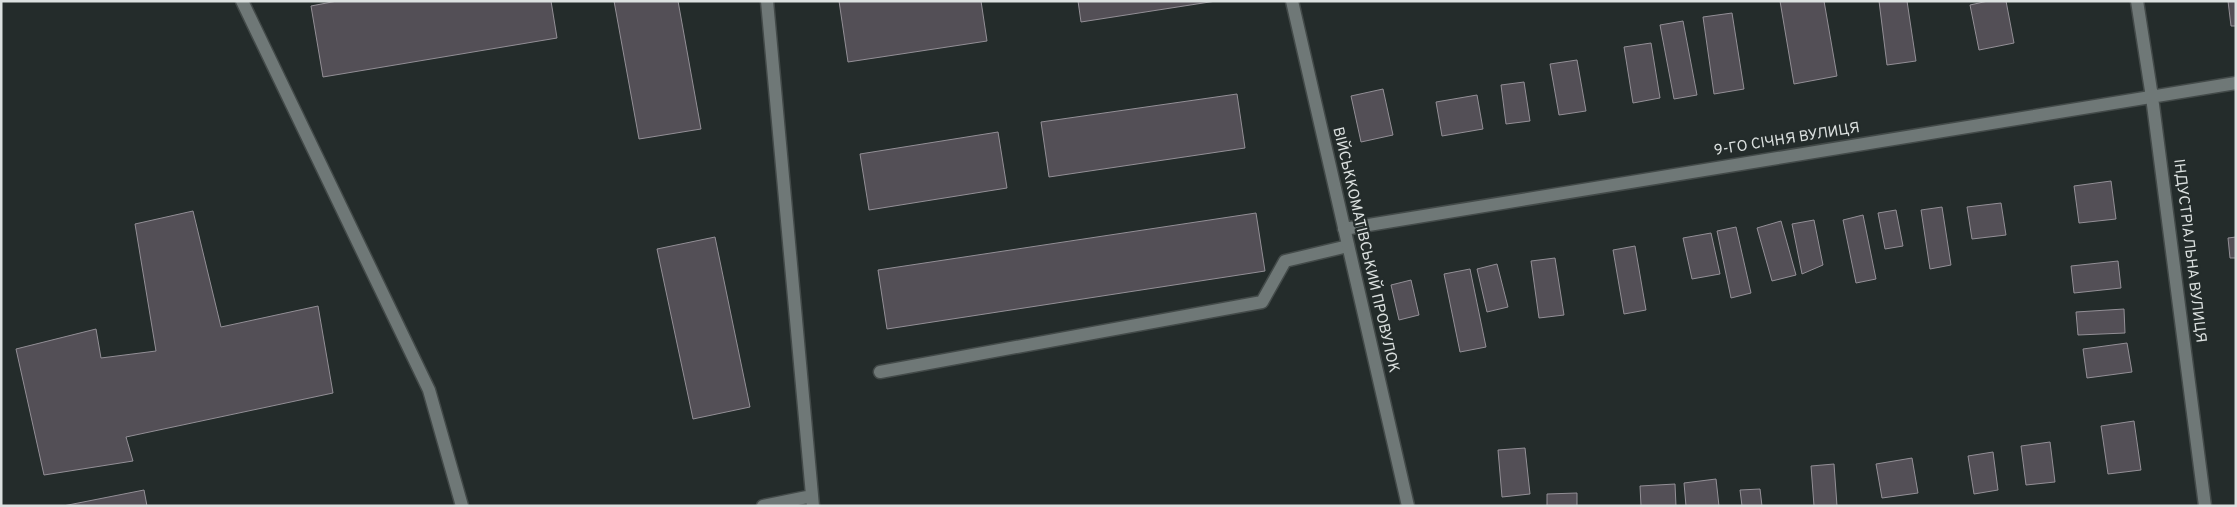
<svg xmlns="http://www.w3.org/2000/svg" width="2237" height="507" font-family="Overpass,sans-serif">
	<rect width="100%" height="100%" fill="#242c2b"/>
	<!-- building -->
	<path fill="#534f56" stroke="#938f96" d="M337 1H551L557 38 323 77 311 6Z
		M614 1H678L701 129 639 139Z
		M839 1H981L987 41 848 62Z
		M1078 1H1216L1081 22Z
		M1780 1H1824L1837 76 1794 84Z
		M1879 1H1907L1916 61 1887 65Z
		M1988 1H2006L2014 43 1979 50 1970 5Z
		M2228 1H2236V26H2231Z
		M1732 13 1744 89 1714 94 1703 17Z
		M1683 21 1697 95 1674 99 1660 25Z
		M1651 43 1660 98 1633 103 1624 47Z
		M1577 60 1586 111 1559 115 1550 64Z
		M1524 82 1530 121 1506 124 1501 85Z
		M1383 89 1393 135 1361 142 1351 96Z
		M1237 94 1245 148 1049 177 1041 122Z
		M1477 95 1483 129 1442 136 1436 102Z
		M998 132 1007 188 869 210 860 154Z
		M2111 181 2116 219 2079 223 2074 186Z
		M2001 203 2006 235 1972 239 1967 207Z
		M1942 207 1951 265 1930 269 1921 210Z
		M1896 210 1903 246 1885 249 1878 213Z
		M193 211 221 327 318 306 333 393 126 437 133 461 44 475 16 349 96 329 101 358 156 351 135 224Z
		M1256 213 1265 271 887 329 878 270Z
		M1863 215 1876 279 1856 283 1843 220Z
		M1814 220 1823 265 1802 274 1792 224Z
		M1781 221 1796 275 1772 281 1757 228Z
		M1736 227 1751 293 1731 298 1717 231Z
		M1711 233 1720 274 1692 279 1683 238Z
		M715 237 750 407 693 419 657 249Z
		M2236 237V258H2230L2228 238Z
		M1635 246 1646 310 1624 314 1613 250Z
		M1555 258 1564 315 1539 318 1531 261Z
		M2118 261 2121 288 2074 293 2071 266Z
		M1497 264 1508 307 1487 312 1477 269Z
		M1470 269 1486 347 1460 352 1444 274Z
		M1411 280 1419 315 1399 320 1391 285Z
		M2124 309 2125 333 2078 335 2076 312Z
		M2127 343 2132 372 2087 378 2083 349Z
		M2134 421 2141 470 2108 474 2101 426Z
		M2050 442 2055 482 2026 485 2021 446Z
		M1525 448 1530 494 1502 497 1498 450Z
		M1993 452 1998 490 1974 494 1968 456Z
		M1912 458 1918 493 1882 498 1876 464Z
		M1834 464 1837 506H1814L1811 466Z
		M1716 479 1719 506H1686L1684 483Z
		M1675 484 1676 506H1641L1640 486Z
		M1760 489 1762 506H1742L1740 490Z
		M144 490 147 506H63Z
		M1577 493V506H1547V494Z"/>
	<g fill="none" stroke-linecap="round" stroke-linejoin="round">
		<!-- lane casing -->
		<g stroke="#434a49" stroke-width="15">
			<path id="lane" d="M767 1 813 506
				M880 372 1262 302 1285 261 1348 246
				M763 506 812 496"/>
		</g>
		<!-- street casing -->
		<g stroke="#434a49" stroke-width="15">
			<path id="street" d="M242 1 429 390 462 506
				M1292 1 1408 506
				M2137 1 2152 97 2205 506
				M1344 229 2236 83"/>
		</g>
		<!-- lane -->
		<use href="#lane" stroke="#6f7877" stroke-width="12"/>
		<!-- street -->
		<use href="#street" stroke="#6f7877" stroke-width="12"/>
	</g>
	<g text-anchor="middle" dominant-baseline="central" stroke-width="4.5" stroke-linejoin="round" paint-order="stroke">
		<!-- street labels -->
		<g font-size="15" fill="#dce1e0" stroke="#242c2b">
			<text transform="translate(1787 140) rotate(-9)">9-ГО СІЧНЯ ВУЛИЦЯ</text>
			<text transform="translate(1365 250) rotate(77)">ВІЙСЬККОМАТІВСЬКИЙ ПРОВУЛОК</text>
			<text transform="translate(2189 251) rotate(83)">ІНДУСТРІАЛЬНА ВУЛИЦЯ</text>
		</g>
	</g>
	<!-- border -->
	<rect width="2237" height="507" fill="none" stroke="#dce1e0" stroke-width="5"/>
</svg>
